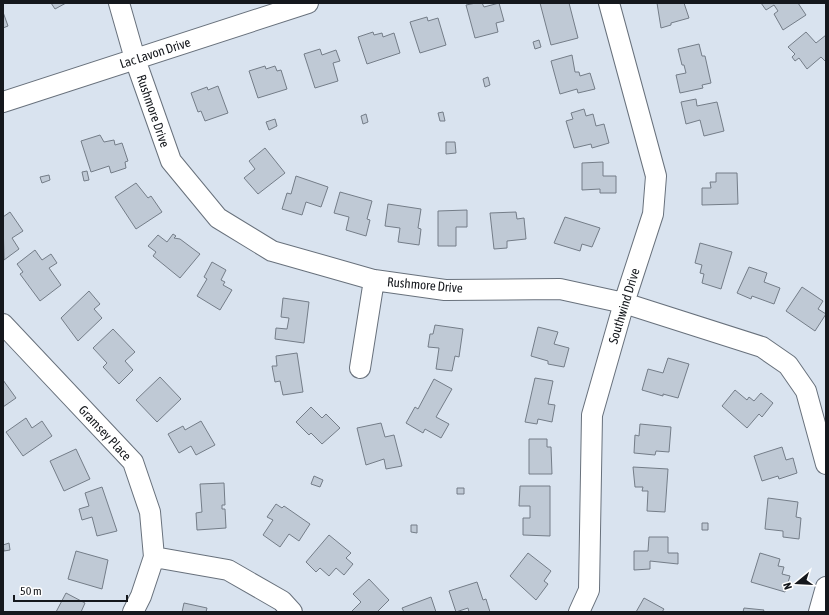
<svg xmlns="http://www.w3.org/2000/svg" width="829" height="615" font-family="'Asap Condensed',sans-serif">
	<rect width="100%" height="100%" fill="#d9e3ef"/>
	<!-- building -->
	<path fill="#bfc9d5" stroke="#747d88" d="M51 3H66L55 9Z
		M476 3H482L484 7 499 3 504 21 496 23 498 32 475 38 466 5Z
		M540 3H569L578 38 551 45Z
		M657 3H684L689 18 671 23V25L661 28Z
		M761 3H798L806 15 783 30 774 14 778 11 774 5 766 10Z
		M3 12 8 26 3 28Z
		M427 17 428 21 438 18 446 45 420 53 410 22Z
		M373 32 374 35 382 33 383 37 394 33 400 53 367 64 358 37Z
		M806 32 816 43 826 35V62L821 57 807 69 799 58 795 61 792 57 795 54 788 47Z
		M539 40 541 47 535 49 533 42Z
		M699 44 702 56H705L711 83 702 85 703 88 680 93 676 75 686 73 684 65H682L678 49Z
		M320 49 322 55 336 50 340 61 333 63 338 81 315 88 304 54Z
		M572 55 575 72H579L580 76 590 73 595 89 578 93 577 89 560 94 551 61Z
		M265 66 266 69 275 66 277 71 281 70 287 89 258 98 249 71Z
		M488 77 490 85 485 87 483 79Z
		M218 86 228 113 205 121 201 111 198 112 191 93 207 87 208 90Z
		M696 99 697 106 717 102 724 131 704 136 700 120 686 124 681 102Z
		M584 109 586 116 593 114 596 126 604 124 609 143 592 148 591 144 574 148 566 121 573 119 571 113Z
		M443 112 445 121H440L438 113Z
		M366 114 368 122 363 124 361 116Z
		M275 119 277 126 269 130 266 122Z
		M100 135 104 142 114 140 115 145 122 143 128 161 125 162 126 168 111 173 109 166 91 172 81 141Z
		M446 142H455L456 153 446 154Z
		M265 148 285 173 258 194 244 178 255 169 249 161Z
		M603 162V176H616V193H600V189L582 190V163Z
		M87 171 89 180 84 181 82 172Z
		M716 173H737L738 204 702 205V188H711L710 182H716Z
		M49 175 50 180 42 183 40 177Z
		M296 176 328 187 321 207 306 202 302 215 282 209 287 193 291 194Z
		M136 183 148 198 151 196 162 212 136 229 115 197Z
		M340 192 372 201 367 219 370 220 366 236 346 230 349 217 334 213Z
		M388 204 421 209 418 228 421 229 419 245 398 242 400 228 385 226Z
		M467 210V227H456V246H438V211Z
		M10 212 23 231 12 238 19 249 4 260 3 217Z
		M516 212 517 219 524 218 526 239 507 241V248L494 249 490 213Z
		M565 217 600 228 592 247 582 244 580 251 554 243Z
		M173 234 176 236 174 238 180 239 200 254 180 278 153 256 156 252 148 246 158 235 167 242Z
		M700 243 732 252 721 289 702 283 704 274 700 273 702 265 695 263Z
		M35 250 42 260 51 254 57 263 49 268 61 285 40 301 20 274 23 272 17 264Z
		M212 262 226 270 221 280 225 282 223 285 232 290 220 310 197 296 207 279 204 277Z
		M749 267 767 273 764 282 780 288 774 304 752 296 751 299 737 293Z
		M802 287 823 301 818 309 826 314 815 331 786 311Z
		M89 291 100 304 94 309 102 318 78 341 61 318Z
		M283 298 309 302 304 343 275 339 276 328 287 329 289 318 281 317Z
		M435 325 463 329 459 357 455 356 452 371 436 369 439 348 428 347 430 334H433Z
		M538 327 558 332 554 344 569 348 564 367 548 364V361L531 356Z
		M113 329 135 352 125 361 133 370 119 384 103 367 107 363 93 348Z
		M297 353 303 392 283 395 280 381 275 382 272 366H277L276 356Z
		M668 358 689 364 678 398 663 394V396L642 390 648 369 663 373Z
		M160 377 181 399 157 422 136 400Z
		M535 378 553 381 548 404 555 405 552 422 538 419 537 424 525 422Z
		M434 379 452 389 436 417 449 424 441 438 425 429 423 433 406 423 415 407 418 409Z
		M3 380 16 398 3 407Z
		M735 390 747 400 749 397 754 401 761 393 773 403 762 417 759 414 747 428 722 406Z
		M311 407 322 418 326 414 340 428 322 444 311 433 309 435 296 422Z
		M26 418 32 428 42 421 52 436 23 456 6 432Z
		M201 421 215 445 196 455 191 446 179 453 168 434 183 426 185 430Z
		M381 423 385 437 394 435 402 466 386 469 384 459 366 465 357 428Z
		M640 424 671 427 669 452 656 451 655 455 634 453 635 435 639 436Z
		M529 439H547V447H551L552 474H529Z
		M782 447 786 460 793 458 797 473 779 479 778 476 762 481 754 456Z
		M76 449 90 479 64 491 50 461Z
		M633 467 668 469 665 512 647 511 648 491H642L643 487H635Z
		M314 476 323 480 320 487 311 484Z
		M224 483 225 505H222V509H225L226 528 197 530 196 513 202 512 200 484Z
		M520 486H550V536L523 535V518H530V506H519Z
		M102 487 117 531 97 536 92 517 82 520 79 509 89 506 85 493Z
		M457 488H464V494H457Z
		M768 498 798 502 796 517 801 518 799 539 783 537V531L765 529Z
		M276 504 282 508 284 506 310 524 299 541 289 534 280 547 263 535 273 520 267 517Z
		M702 523H708V530H702Z
		M411 525H417V533L411 532Z
		M329 535 351 553 346 558 353 564 344 575 336 568 329 576 320 568 316 572 306 562Z
		M649 537H668V553H678V564L650 561V569L634 570V551H648Z
		M9 543 10 550 4 551 3 545Z
		M76 551 108 560 102 589 68 579Z
		M528 553 551 571 544 581 548 584 536 600 510 576Z
		M760 553 780 559 778 566 784 567 782 574 790 576 785 592 751 582Z
		M369 579 389 600 377 612H351L361 602 353 594Z
		M477 582 483 600 486 599 490 612H469L468 608 456 612 449 591Z
		M66 593 85 603 81 612H56Z
		M431 597 436 612H404L402 608Z
		M644 598 664 609 662 612H636Z
		M184 603 207 608 206 612H182Z
		M744 608 764 610 763 612H743Z"/>
	<g fill="none" stroke-linecap="round" stroke-linejoin="round">
		<!-- minor casing -->
		<g stroke="#68717c" stroke-width="22">
			<path id="minor" d="M119 3 135 59 171 161 218 218 272 251 374 280 445 290 560 289 624 303 762 347 788 365 806 391 826 464
				M3 102 308 3
				M3 324 133 462 150 512 154 557 141 596 133 612
				M360 368 374 280
				M154 557 228 570 282 601 292 612
				M579 612 589 590 592 415 624 303 653 214 656 176 609 3
				M819 612 826 587"/>
		</g>
		<!-- minor -->
		<use href="#minor" stroke="#fff" stroke-width="20"/>
	</g>
	<g text-anchor="middle" dominant-baseline="central" stroke-width="3" stroke-linejoin="round" paint-order="stroke">
		<!-- street labels -->
		<g font-size="13" fill="#15181d" stroke="#fff">
			<text transform="translate(155 53) rotate(-18)">Lac Lavon Drive</text>
			<text transform="translate(153 111) rotate(71)">Rushmore Drive</text>
			<text transform="translate(425 285) rotate(5)">Rushmore Drive</text>
			<text transform="translate(624 306) rotate(-73)">Southwind Drive</text>
			<text transform="translate(105 433) rotate(47)">Gramsey Place</text>
		</g>
	</g>
	<!-- border -->
	<rect width="829" height="615" fill="none" stroke="#15181d" stroke-width="8"/>
	<!-- north arrow -->
	<g transform="translate(797 583) rotate(252)" stroke="#ffffff" stroke-width="3" paint-order="stroke">
	<path d="M0-3L7 15L0 10L-7 15Z" fill="#15181d"/>
	<text y="-6" font-size="11" font-weight="bold" text-anchor="middle" fill="#15181d">N</text>
	</g>
	<!-- scale -->
	<path d="M14 595v6h113v-6" fill="none" stroke="#15181d" stroke-width="2"/>
	<text x="20" y="595" font-size="12" fill="#15181d" stroke="#ffffff" stroke-width="3" paint-order="stroke">50 m</text>
</svg>
